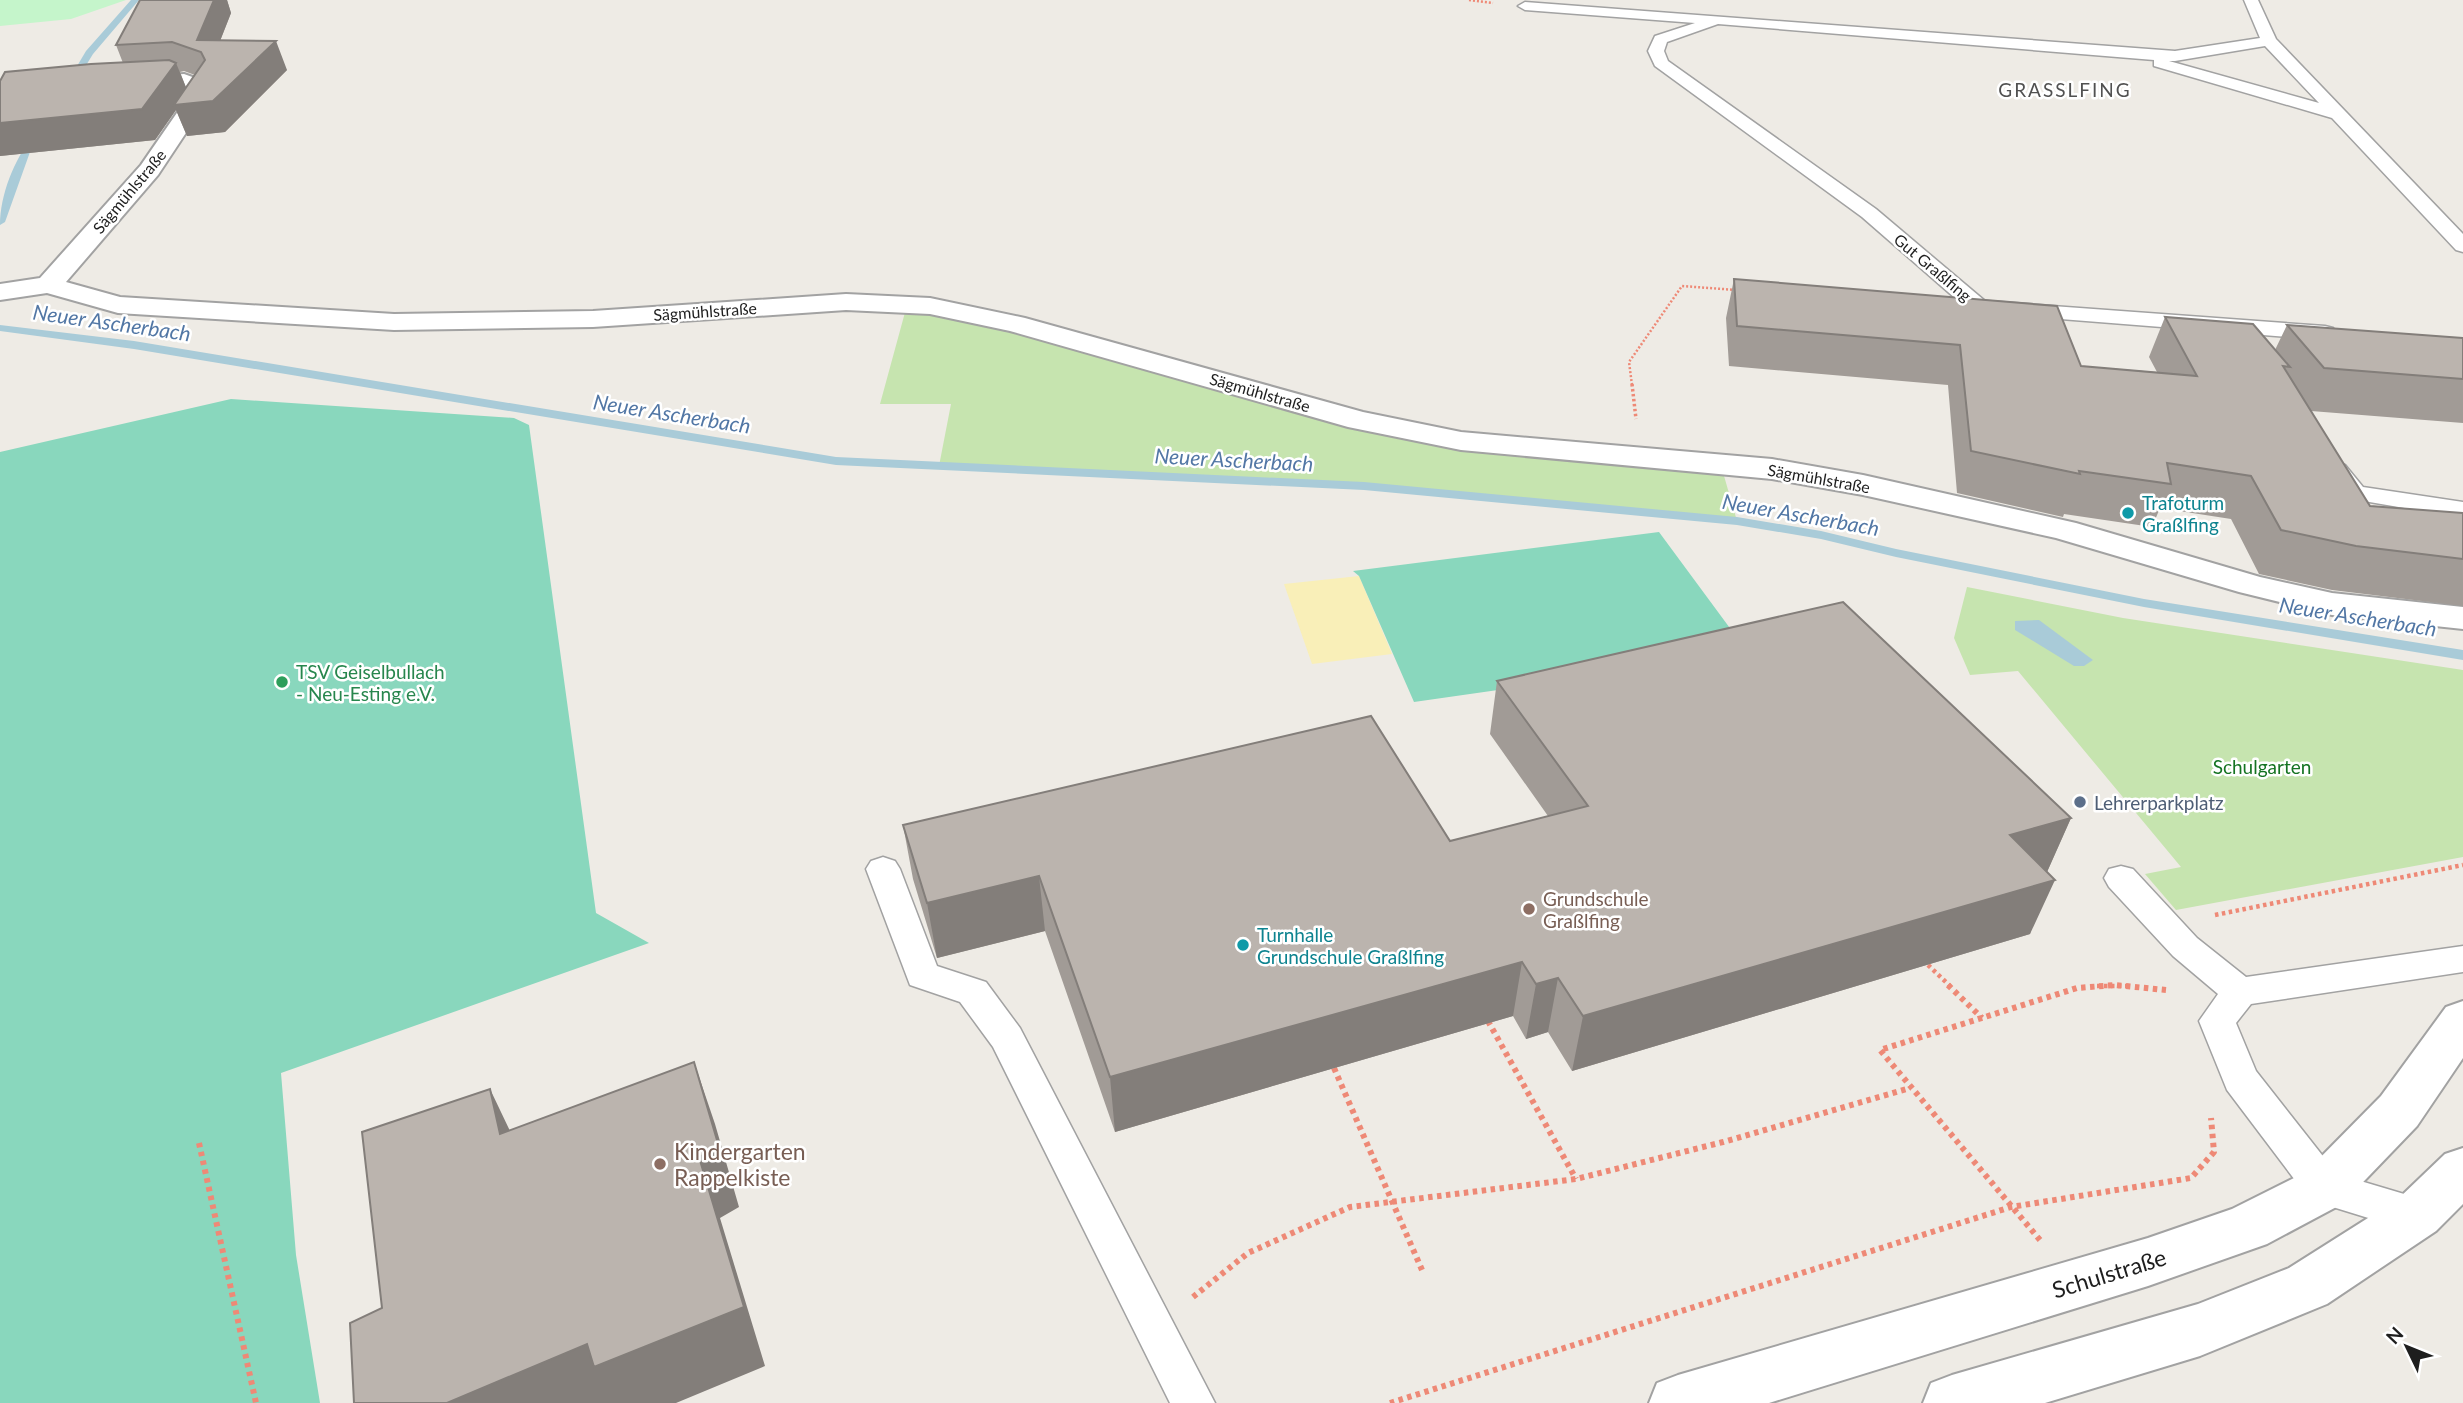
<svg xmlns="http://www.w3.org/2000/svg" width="2463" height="1403" font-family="Lato,sans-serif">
	<rect width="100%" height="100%" fill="#eeebe5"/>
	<!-- grass -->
	<path fill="#c6e4af" d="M907 305 1461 441 1720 462 1737 521 1364 486 939 466 951 404H880Z
		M1967 587 2123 618 2463 670V857L2176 910 2145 874 2181 867 2018 671 1970 675 1954 638Z"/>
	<!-- sand -->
	<path fill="#f9efb8" d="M1359 576 1392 654 1312 664 1284 584Z"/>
	<!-- park -->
	<path fill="#c5f5cb" d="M0 0H126L71 19 0 26Z"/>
	<!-- pitch -->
	<path fill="#89d7bd" d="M231 399 514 418 529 425 596 913 649 943 281 1073 296 1255 320 1403H0V452Z
		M1659 532 1749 654 1414 702 1359 576 1353 571Z"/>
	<!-- water -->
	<path fill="#a9cbd8" d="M2039 620 2093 660 2084 666H2074L2015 630V621Z"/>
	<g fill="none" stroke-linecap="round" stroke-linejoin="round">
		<!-- stream -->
		<path fill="#a9cbd8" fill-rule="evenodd" d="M131 0H139L93 54 74 85H68L67 83 86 51Z
			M33 136 41 138 30 152 5 222 0 225C0 195 14 160 33 136Z
			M0 325 134 341 836 457 1364 482 1737 517 1821 531 1896 549 2144 599 2463 650V660L2144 607 1896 557 1821 539 1737 525 1364 490 836 465 134 349 0 331Z"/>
		<!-- service casing -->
		<g stroke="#a2a2a2" stroke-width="3">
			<path id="service" d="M2244 0H2258L2276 39 2463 234V252L2456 250 2332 118 2154 66V60L1718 24 1667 42 1664 51 1668 61 1876 209 1985 301 2325 326 2333 328 2336 333 2333 338 2325 340 1971 312 1862 217 1655 66 1648 51 1655 36 1695 23 1525 10 1518 6 1525 2 2175 51 2260 38ZM2265 46 2319 103 2169 61H2175Z
				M2336 463 2345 465 2363 487 2463 502V518L2346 498 2324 470 2327 465Z
				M883 857 895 861 900 869 937 966 986 982 1020 1028 1215 1403H1170L993 1047 960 1002 910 985 866 869 871 861Z
				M2121 866 2133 869 2197 938 2246 977 2463 946V972L2251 1004 2236 1023 2256 1071 2337 1174 2431 1202 2437 1215 2431 1228 2417 1233 2310 1200 2227 1090 2199 1021 2218 994 2173 956 2109 887 2104 878 2109 869Z"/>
		</g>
		<!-- minor casing -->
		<g stroke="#a2a2a2" stroke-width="4">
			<path id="minor" d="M184 74 212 84 215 89 158 175 66 282 120 297 394 314 593 311 846 294 930 298 1025 318 1363 412 1461 432 1772 459 1863 475 2076 523 2260 577 2332 593 2463 607V629L2332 615 2239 592 2056 538 1863 495 1772 479 1461 450 1348 427 1010 331 930 314 846 310 593 327 394 330 118 313 47 293 0 300V284L40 278 141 165 192 91C173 83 130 98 119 84L122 79Z"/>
		</g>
		<!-- tertiary casing -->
		<g stroke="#a2a2a2" stroke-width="4">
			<path id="tertiary" d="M2463 1001V1058L2417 1126 2342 1204 2267 1244 2148 1286 1769 1403H1649L1657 1383 1678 1375 2148 1238 2232 1209 2306 1172 2381 1096 2446 1007Z
				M2463 1148V1204L2436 1231 2327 1304 2200 1356 2045 1403H1923L1931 1383 1952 1375 2198 1304 2289 1268 2398 1199 2445 1154Z"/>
		</g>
		<!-- path-far3 -->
		<path stroke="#ee8976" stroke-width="2.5" stroke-dasharray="2 2" stroke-linecap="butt" d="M1469 0 1493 3
			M1632 385 1629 362 1682 286 1736 290"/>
		<!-- path-far2 -->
		<path stroke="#ee8976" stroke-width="3.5" stroke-dasharray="2.5 2.5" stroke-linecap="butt" d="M1632 384 1636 419"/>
		<!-- path-far1 -->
		<path stroke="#ee8976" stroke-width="4.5" stroke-dasharray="3.5 3.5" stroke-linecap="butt" d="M2215 915 2463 865
			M1928 965 1950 986
			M2097 986H2130"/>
		<!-- path -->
		<path stroke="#ee8976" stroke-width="6" stroke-dasharray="4.5 4.5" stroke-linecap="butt" d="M1948 985 1982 1018
			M1488 1021 1576 1179
			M1334 1068 1422 1270
			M199 1143 256 1403
			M2040 1240 1880 1050 2077 988 2115 985 2166 990
			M1193 1297 1248 1253 1350 1207 1576 1179 1723 1142 1910 1088
			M1390 1403 2011 1207 2191 1178 2214 1152 2211 1118"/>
		<!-- service -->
		<use href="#service" fill="#fff" fill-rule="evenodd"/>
		<!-- minor -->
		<use href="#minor" fill="#fff" fill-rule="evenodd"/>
		<!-- tertiary -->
		<use href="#tertiary" fill="#fff" fill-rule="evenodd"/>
	</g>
	<!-- wall -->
	<path fill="#a19b96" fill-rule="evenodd" d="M140 0H227L231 13 220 41 287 70 225 132 187 136 176 110 155 140 0 156V81L123 63 116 45ZM184 71 195 75 186 88 180 72Z
		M1734 279 2081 366 2157 372 2149 357 2165 317 2275 350 2287 325 2463 338V423L2311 411 2370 506 2463 513V606L2332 590 2259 574 2231 519 2160 508 2152 527 2064 514 2063 517 1957 493 1948 385 1729 366 1726 318Z
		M1497 681 2071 818 2047 872 2030 934 1572 1071 1548 1032 1526 1039 1513 1016 1115 1132 1045 931 937 958 913 879 903 825 1450 841 1548 816 1490 734Z"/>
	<!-- shaded-wall -->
	<path fill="#837e7a" d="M214 0H227L231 13 209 69 197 40Z
		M276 41 287 70 225 132 187 136 176 110 155 140 0 156V123L176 63 188 92Z
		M2071 818 2047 872 2010 835Z
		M1039 876 1045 931 937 958 927 903Z
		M2055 880 2030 934 1572 1071 1583 1016Z
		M1522 962 1513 1016 1115 1132 1110 1077Z
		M1558 978 1548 1032 1526 1039 1536 984Z
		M694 1062 715 1124 739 1207 720 1218 765 1366 676 1403H447L587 1344 699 1157Z
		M490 1089 519 1150 500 1134Z"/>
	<!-- building -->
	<path fill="#bbb4ae" stroke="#837e7a" stroke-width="2" d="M140 0H214L197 40 276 41 213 101 174 105 205 60 201 52 172 42 116 45Z
		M169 60 176 63 142 109 0 123V81L5 72 91 64Z
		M1734 279 2057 306 2081 366 2197 376 2165 317 2253 324 2290 367 2283 366 2370 506 2463 513V559L2356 546 2281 530 2251 476 2167 463 2171 484 2079 471 2080 474 1971 451 1960 345 1737 326Z
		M2287 325 2463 338V379L2324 368Z
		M1843 602 2071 818 2010 835 2055 880 1583 1016 1558 978 1536 984 1522 962 1110 1077 1039 876 927 903 903 825 1371 716 1450 841 1588 806 1497 681Z
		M694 1062 719 1147 699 1157 744 1307 594 1367 587 1344 447 1403H354L350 1323 382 1308 362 1132 490 1089 500 1134Z"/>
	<!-- markers -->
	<g fill="#0f9aa8" stroke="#fff" stroke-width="2.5">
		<circle cx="2128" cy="513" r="7"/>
		<circle cx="1243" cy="945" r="7"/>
	</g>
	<circle fill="#2e9e5b" stroke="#fff" stroke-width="2.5" cx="282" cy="682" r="7"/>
	<circle fill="#5c6f8a" stroke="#fff" stroke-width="2.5" cx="2080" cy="802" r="7"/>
	<g fill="#8d6e63" stroke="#fff" stroke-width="2.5">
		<circle cx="1529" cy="909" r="7"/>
		<circle cx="660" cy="1164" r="7"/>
	</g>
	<g text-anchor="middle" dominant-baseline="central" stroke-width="5" stroke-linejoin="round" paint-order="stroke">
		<!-- far-street labels -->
		<g font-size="16" fill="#1e1e1e" stroke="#fff">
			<text transform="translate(129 191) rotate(-50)">Sägmühlstraße</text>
			<text transform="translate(1933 267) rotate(40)">Gut Graßlfing</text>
			<text transform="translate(705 311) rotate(-4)">Sägmühlstraße</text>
			<text transform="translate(1260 392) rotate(16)">Sägmühlstraße</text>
			<text transform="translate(1819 478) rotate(10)">Sägmühlstraße</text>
		</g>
		<!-- far-quarter labels -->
		<g font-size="19" letter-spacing="2" fill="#515151" stroke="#fff">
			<text x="2065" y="89">GRASSLFING</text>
		</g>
		<!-- culture labels -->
		<g font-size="19" fill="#0d838f" stroke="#fff" text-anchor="start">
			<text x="2142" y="502">Trafoturm<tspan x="2142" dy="22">Graßlfing</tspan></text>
			<text x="1257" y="934">Turnhalle<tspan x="1257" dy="22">Grundschule Graßlfing</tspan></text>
		</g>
		<!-- leisure labels -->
		<g font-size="19" fill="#27864d" stroke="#fff" text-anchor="start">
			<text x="296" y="671">TSV Geiselbullach<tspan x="296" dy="22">- Neu-Esting e.V.</tspan></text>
		</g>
		<!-- park labels -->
		<g font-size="19" fill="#157322" stroke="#fff">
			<text x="2262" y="766">Schulgarten</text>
		</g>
		<!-- service labels -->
		<g font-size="19" fill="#4e5e75" stroke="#fff" text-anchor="start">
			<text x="2094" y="802">Lehrerparkplatz</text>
		</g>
		<!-- education labels -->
		<g font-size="19" fill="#785e54" stroke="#fff" text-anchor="start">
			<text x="1543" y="898">Grundschule<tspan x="1543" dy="22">Graßlfing</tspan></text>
		</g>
		<!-- water labels -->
		<g font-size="21" font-style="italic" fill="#5277a5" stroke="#fff">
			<text transform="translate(112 322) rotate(8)">Neuer Ascherbach</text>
			<text transform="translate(672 413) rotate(9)">Neuer Ascherbach</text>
			<text transform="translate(1234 459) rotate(3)">Neuer Ascherbach</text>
			<text transform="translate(1801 514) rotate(10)">Neuer Ascherbach</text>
			<text transform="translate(2358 616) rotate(9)">Neuer Ascherbach</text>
		</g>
		<!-- near-education labels -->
		<g font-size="23" fill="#785e54" stroke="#fff" text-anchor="start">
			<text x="674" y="1151">Kindergarten<tspan x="674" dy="26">Rappelkiste</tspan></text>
		</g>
		<!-- near-street labels -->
		<g font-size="23" fill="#1e1e1e" stroke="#fff">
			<text transform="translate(2109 1273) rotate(-17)">Schulstraße</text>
		</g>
	</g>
	<!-- north arrow -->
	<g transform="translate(2407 1347) rotate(313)" stroke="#ffffff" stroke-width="5" paint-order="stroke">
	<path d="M0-5L12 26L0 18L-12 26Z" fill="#1e1e1e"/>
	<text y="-10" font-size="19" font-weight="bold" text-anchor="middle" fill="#1e1e1e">N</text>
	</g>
</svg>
